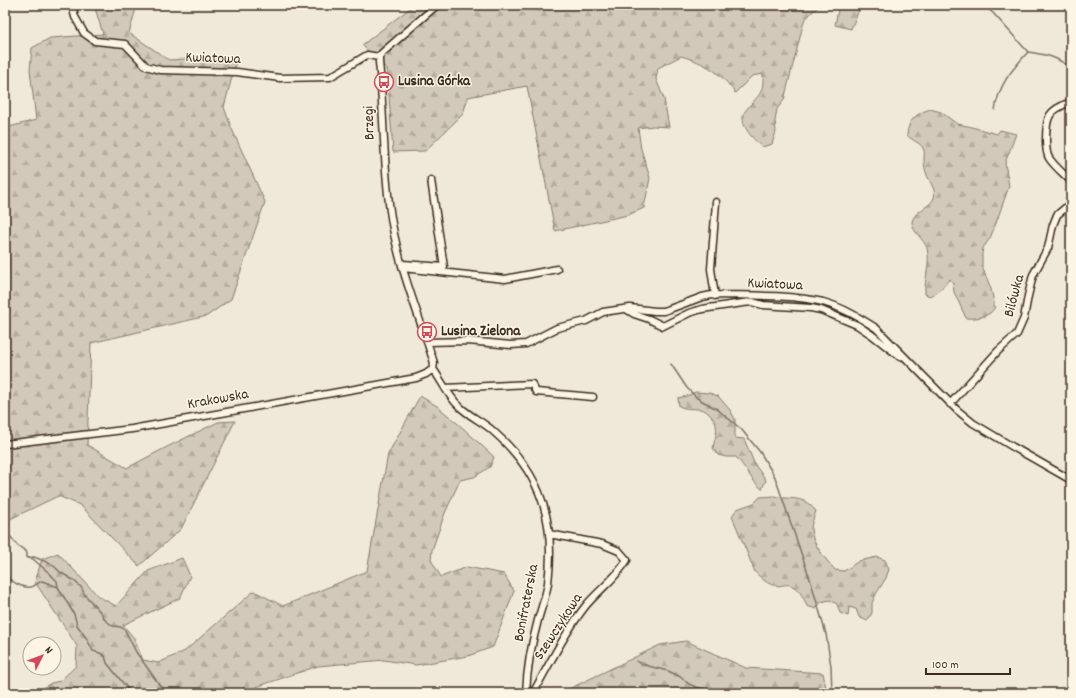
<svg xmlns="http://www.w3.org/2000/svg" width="1076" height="698" font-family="Dekko,sans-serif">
	<defs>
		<pattern id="forest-firs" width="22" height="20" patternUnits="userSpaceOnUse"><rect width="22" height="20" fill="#d2c9ba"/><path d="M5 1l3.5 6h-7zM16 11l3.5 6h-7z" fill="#b5ad9f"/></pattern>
	</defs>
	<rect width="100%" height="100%" fill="#f0e9d9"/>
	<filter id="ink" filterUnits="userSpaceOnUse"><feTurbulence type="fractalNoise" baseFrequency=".025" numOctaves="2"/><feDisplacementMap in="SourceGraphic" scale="8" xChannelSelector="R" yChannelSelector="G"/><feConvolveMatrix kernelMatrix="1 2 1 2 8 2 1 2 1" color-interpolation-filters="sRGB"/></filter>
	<g filter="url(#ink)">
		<!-- forest -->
		<path fill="url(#forest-firs)" stroke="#867a6c" d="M94 5H137L129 33 169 60 214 57 236 62 224 107 231 127 265 202 231 299 207 316 91 343 87 445 127 468 163 449 218 422 235 421 181 529 139 566 80 505 58 496 6 521 5 520V128L36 120 30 70 32 48 50 38 103 34Z
			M414 5H514L539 11 561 5H820L811 13 804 21 784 100 777 109 775 121 776 132 772 144 762 147C753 139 736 122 746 110 758 95 764 95 763 74L752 76 735 93C721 72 705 63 681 56L658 68 656 79 664 99 669 127 653 126 638 128 641 149 650 178 644 208 628 215 555 231 527 86 468 97 463 114 425 151 393 152 387 69 362 45Z
			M839 5H861L851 29 835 25Z
			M930 109 941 112 957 124 968 126 997 134 1000 130 1016 134 1005 163 1009 186 995 226 990 238 983 248 982 253V266L991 289 995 307C990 317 977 319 966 318L954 292 953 283 950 279 937 293 930 296 925 294C924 278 931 264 927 248 924 239 912 232 912 222 913 212 928 208 933 200 938 192 930 183 927 175 925 170 924 165 924 160 924 156 925 151 923 148 921 143 911 140 907 135 908 120 916 114 930 109Z
			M695 392 709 393 718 396 730 410 735 419V438L744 439 755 465 766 480 762 489C751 481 746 467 736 457H726L718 455 713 448C716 433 721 425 708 413 705 410 702 409 697 409 689 408 688 410 679 406L678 398 687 396Z
			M420 396 437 406 464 429 494 457 490 467 474 477 460 480 445 513 432 550 431 560 441 577 467 567 504 574 514 591 493 647 468 656 416 665 384 660 318 666 253 688 247 693H35L51 683 60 681 76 666 77 646 35 582 42 559 58 553 98 596 116 606 148 571 182 558 190 576 180 598 123 625 134 638 143 660 158 663 185 651 254 591 283 606 367 571 388 454Z
			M774 496C793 501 802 494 816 511 814 517 811 524 811 529 812 545 826 559 835 570L844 571 859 561 877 557 885 560 889 569 886 578 876 594 872 603V613L867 621 859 617 856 609 849 607 848 616 840 613 837 604 830 600 821 602 816 609 807 606C804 599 800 589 792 586 787 583 782 586 777 586 768 585 761 578 755 572L732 516 737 509 754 503 760 497Z
			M686 641 746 668 823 673 827 693H572L571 688 660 645Z"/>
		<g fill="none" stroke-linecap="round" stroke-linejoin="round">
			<!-- stream -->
			<path stroke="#7e7163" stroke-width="1.5" d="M983 5 993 13 1028 52C1046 55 1057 56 1071 69
				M995 110C999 84 1011 71 1028 52
				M671 364 687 388 697 398 717 409 741 429 760 452 775 477 811 582 826 634 831 666 832 693
				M5 530 18 546 26 551 27 554V558
				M27 558 34 557 49 563 55 567 60 572 73 580 81 587 85 595 102 614 105 620 113 626 121 627 125 630 136 652 161 687
				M29 558 33 559 48 572 57 581 58 587 74 614 77 625 87 639 93 651 100 653 105 656 107 663 131 693
				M5 576C11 581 23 589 31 587 35 586 38 583 42 581L58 587
				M636 661 648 666 668 671 679 676 689 684 696 687 708 690 711 693"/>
			<!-- minor casing -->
			<g stroke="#3b2a1e" stroke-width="9">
				<path id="minor" d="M72 5 75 17 84 33 95 41 125 44 146 66 160 70 237 72 280 78 330 77 367 55 379 57
					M1071 102C1048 110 1046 117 1046 140 1046 146 1046 153 1049 158 1055 167 1064 174 1071 181
					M403 264 444 267 431 180
					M403 268 505 279 557 269
					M715 296 711 269 716 202
					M626 309 634 314 649 319 663 326 689 313 702 309 743 303 752 302 763 305 811 308 821 310 857 325 872 335 900 357
					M427 342 468 341 511 345 526 344 557 328 586 321 603 312 630 308 655 311H664L702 297 712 295C749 296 788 294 823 302 842 307 860 318 876 328L957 410 973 423 1013 447 1071 480
					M433 369 434 363C418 312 397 263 390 211 383 161 384 111 379 62V57L382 53 437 5
					M433 369C442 381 448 396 459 406 469 416 483 422 493 431 541 473 556 520 548 583 546 597 540 611 537 624 531 646 527 670 526 693
					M445 388 532 384 536 392 593 397
					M950 404 998 351 1017 334 1024 318 1028 296 1033 275 1048 248 1053 225 1057 215 1071 203
					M5 444 132 429 416 378 426 374 433 369
					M533 693C549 665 564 634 584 608 597 591 616 579 627 560L619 551 602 544 549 534"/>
			</g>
			<!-- minor -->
			<use href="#minor" stroke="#fcf5e5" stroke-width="6"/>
		</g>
	</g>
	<!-- icons -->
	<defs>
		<g id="bus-ring" transform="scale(1)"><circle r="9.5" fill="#fcf5e5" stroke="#d1495b" stroke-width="1.5"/><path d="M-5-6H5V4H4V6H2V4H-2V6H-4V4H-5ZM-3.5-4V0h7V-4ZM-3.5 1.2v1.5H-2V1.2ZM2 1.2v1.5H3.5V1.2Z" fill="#d1495b"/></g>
	</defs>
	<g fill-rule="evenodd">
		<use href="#bus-ring" x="384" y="82"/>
		<use href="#bus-ring" x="427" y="332"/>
	</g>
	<g text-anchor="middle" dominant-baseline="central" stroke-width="3" stroke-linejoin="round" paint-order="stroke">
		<!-- street labels -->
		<g font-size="15" fill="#3b2a1e" stroke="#fcf5e5">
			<text transform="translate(213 59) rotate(2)">Kwiatowa</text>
			<text transform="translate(370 123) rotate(-92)">Brzegi</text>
			<text transform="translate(775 285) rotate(3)">Kwiatowa</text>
			<text transform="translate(1015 296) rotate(-75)">Bilówka</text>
			<text transform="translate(218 400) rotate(-10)">Krakowska</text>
			<text transform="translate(527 603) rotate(-79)">Bonifraterska</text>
			<text transform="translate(559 627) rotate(-57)">Szewczykowa</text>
		</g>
		<!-- poi labels -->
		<g font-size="15" font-weight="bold" fill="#3b2a1e" stroke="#fcf5e5" text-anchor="start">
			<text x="398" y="82">Lusina Górka</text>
			<text x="441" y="332">Lusina Zielona</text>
		</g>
	</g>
	<!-- margin -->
	<rect width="1076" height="698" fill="none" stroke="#fcf5e5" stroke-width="20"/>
	<rect x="10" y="10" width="1056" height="678" fill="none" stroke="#3b2a1e" stroke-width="1.5" filter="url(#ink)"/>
	<!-- north arrow -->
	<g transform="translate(42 656) rotate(48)"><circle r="19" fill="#fcf5e5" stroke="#afa495"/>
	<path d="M0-3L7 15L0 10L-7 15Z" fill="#d1495b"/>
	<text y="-6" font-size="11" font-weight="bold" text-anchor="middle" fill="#3b2a1e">N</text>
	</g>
	<!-- scale -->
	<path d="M926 668v6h84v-6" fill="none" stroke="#3b2a1e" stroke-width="2"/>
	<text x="932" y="668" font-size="12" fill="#3b2a1e" stroke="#fcf5e5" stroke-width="3" paint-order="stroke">100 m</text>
</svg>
